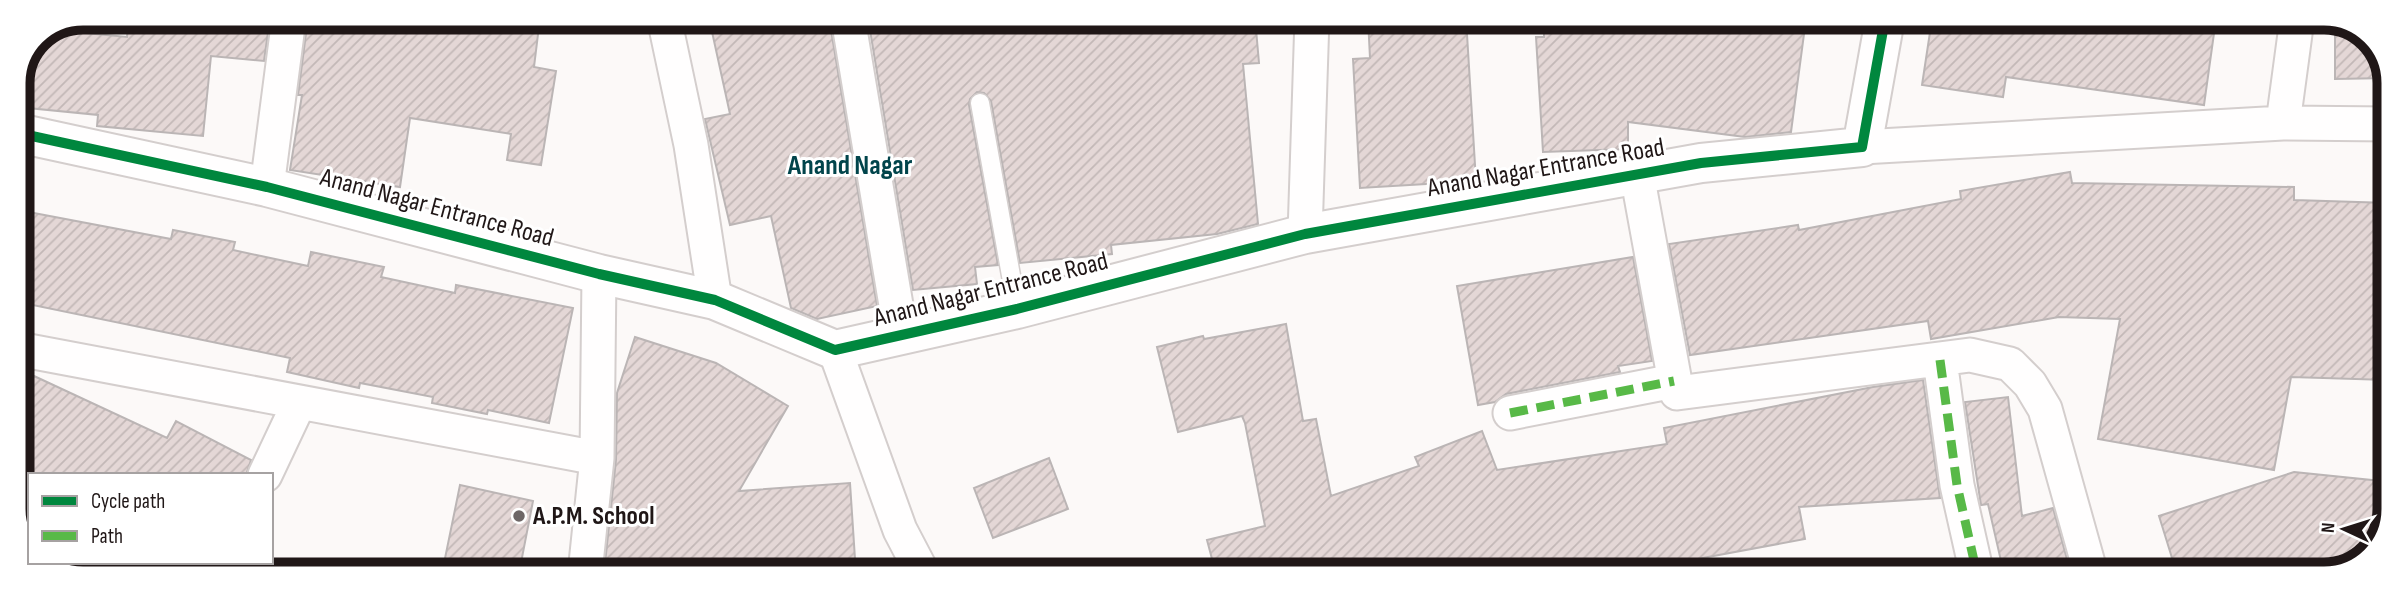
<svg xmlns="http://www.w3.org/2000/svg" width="2407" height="592" font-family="'Sofia Sans Condensed',sans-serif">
	<defs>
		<pattern id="building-hatch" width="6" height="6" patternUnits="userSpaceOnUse" patternTransform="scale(1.75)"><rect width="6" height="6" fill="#e4d7d6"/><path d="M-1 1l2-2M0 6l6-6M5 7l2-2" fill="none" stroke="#c3b8b7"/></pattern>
	</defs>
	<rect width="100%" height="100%" fill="#fcf9f8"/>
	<!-- building -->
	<path fill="url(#building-hatch)" stroke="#bbb5b5" stroke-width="2" d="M129 18H270L264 61 211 56 203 136 97 126 98 115 18 107V81L37 36 53 30 127 37Z
		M308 18H540L534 67 556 71 541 165 507 160 511 134 410 118 400 187 290 170 302 95H298Z
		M709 18H829L877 306 817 319 791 308 771 216 730 225 705 119 730 114Z
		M868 18H1255L1259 63 1243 64 1258 224 1217 234 1111 245 1112 254 1020 263 991 101 984 93 977 92 970 99 969 105 998 265 975 267 977 284 913 290Z
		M1368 18H1466L1476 181 1360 188 1353 59 1370 58Z
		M1544 18 1806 19 1791 132 1745 137 1628 122V149L1543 152 1536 37H1544Z
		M1932 19H2216L2204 105 2006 77 2003 97 1922 85Z
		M2335 19 2373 40 2389 78 2335 79Z
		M2070 172 2072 183 2294 187V200L2389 203 2387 380 2291 377 2274 470 2098 439 2120 319 2059 317 1931 339 1928 321 1690 355 1669 244 1798 225 1799 230 1961 199 1960 191Z
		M18 210 171 239 173 230 235 242 233 250 308 266 311 252 384 267 381 277 455 293 456 285 573 308 549 423 488 410 487 414 432 403 433 397 360 383 359 388 287 372 290 358 18 302Z
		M1633 257 1652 361 1618 366 1620 372 1506 394 1495 402 1478 405 1457 286Z
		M1286 324 1303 421 1316 419 1331 496 1419 466 1415 457 1482 431 1497 470 1667 444 1664 428 1873 387 1923 380 1940 498 1799 507 1805 539 1681 562 1683 574H1335L1333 566 1301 574H1216L1207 540 1265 526 1245 423 1242 416 1178 432 1157 347 1203 336 1204 339Z
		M635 337 716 363 788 406 739 491 850 483 856 574 604 573 616 460 617 393Z
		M34 376 167 438 176 421 251 460 246 475H18V410Z
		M2008 397 2022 516 2053 508 2071 574H2004L1988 504 1981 505 1965 402Z
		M1049 458 1068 509 993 538 974 488Z
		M2294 472 2381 481V488L2388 489V522L2367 559 2324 574H2177L2159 516Z
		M460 485 533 501 519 573H442Z"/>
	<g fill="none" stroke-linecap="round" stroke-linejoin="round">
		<!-- lane casing -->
		<g stroke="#d4cecd" stroke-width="21">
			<path id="lane" d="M980 103 1017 309"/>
		</g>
		<!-- street casing -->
		<g stroke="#d4cecd" stroke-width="37">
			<path id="street" d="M664 18 691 145 715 300
				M848 18 901 335
				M2283 123 2297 19
				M1862 147 2283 123 2389 124
				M1637 174 1677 393 1970 355 2010 364 2030 384 2045 409 2091 574
				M267 187 289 18
				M1305 234 1312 18
				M18 349 597 458
				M835 350 900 530 923 574
				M1940 360 1957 485 1977 574
				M1510 413 1674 381
				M265 475 299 403
				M226 562 247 573
				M585 573 597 458 599 274"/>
		</g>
		<!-- secondary casing -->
		<g stroke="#d4cecd" stroke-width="42">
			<path id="secondary" d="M18 133 267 187 599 274 715 300 835 350 1017 309 1305 234 1701 163 1862 147 1885 19"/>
		</g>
		<!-- lane -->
		<use href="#lane" stroke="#fffefe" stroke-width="18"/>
		<!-- street -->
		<use href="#street" stroke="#fffefe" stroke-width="33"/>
		<!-- secondary -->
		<use href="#secondary" stroke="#fffefe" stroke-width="38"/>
		<!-- quiet -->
		<path stroke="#58b947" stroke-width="9" stroke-dasharray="18 9" stroke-linecap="butt" d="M1940 360 1957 485 1977 574
			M1510 413 1674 381"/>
		<!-- cycleway casing -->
		<g stroke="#fff" stroke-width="15">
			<path id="cycleway" d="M18 133 267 187 599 274 715 300 835 350 1017 309 1305 234 1701 163 1862 147 1885 19"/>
		</g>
		<!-- cycleway -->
		<use href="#cycleway" stroke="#00873e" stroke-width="10"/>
	</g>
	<!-- markers -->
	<circle fill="#6d6666" stroke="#fff" stroke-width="2.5" cx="519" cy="516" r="7"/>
	<g text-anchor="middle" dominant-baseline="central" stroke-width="6" stroke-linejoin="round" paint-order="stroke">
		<!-- street labels -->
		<g font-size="26" fill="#201717" stroke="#fff">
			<text transform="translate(1546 168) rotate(-10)">Anand Nagar Entrance Road</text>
			<text transform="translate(437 208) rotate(15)">Anand Nagar Entrance Road</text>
			<text transform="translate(991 290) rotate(-14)">Anand Nagar Entrance Road</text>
		</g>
		<!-- poi labels -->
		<g font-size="26" font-weight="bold" fill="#201717" stroke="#fff" text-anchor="start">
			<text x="533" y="516">A.P.M. School</text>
		</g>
		<!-- neighbourhood labels -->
		<g font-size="28" font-weight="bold" fill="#01444b" stroke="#fff">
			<text x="850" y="165">Anand Nagar</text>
		</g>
	</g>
	<!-- crop -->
	<path d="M0 0H2407V592H0ZM83 30H2324A53 53 0 0 1 2377 83V509A53 53 0 0 1 2324 562H83A53 53 0 0 1 30 509V83A53 53 0 0 1 83 30Z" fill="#fff" fill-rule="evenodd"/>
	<path fill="none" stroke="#201717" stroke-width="9" d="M83 30H2324A53 53 0 0 1 2377 83V509A53 53 0 0 1 2324 562H83A53 53 0 0 1 30 509V83A53 53 0 0 1 83 30Z"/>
	<!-- legend -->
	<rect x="28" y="473" width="245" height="91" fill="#ffffff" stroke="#a6a2a2" stroke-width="2"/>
	<rect x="42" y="496" width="35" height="10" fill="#00873e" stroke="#a6a2a2" stroke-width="2"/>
	<text x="91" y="508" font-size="21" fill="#201717">Cycle path</text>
	<rect x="42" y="531" width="35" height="10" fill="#58b947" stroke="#a6a2a2" stroke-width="2"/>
	<text x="91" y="543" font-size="21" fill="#201717">Path</text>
	<!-- north arrow -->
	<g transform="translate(2344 529) rotate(274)" stroke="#ffffff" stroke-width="5" paint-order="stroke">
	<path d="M0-5L12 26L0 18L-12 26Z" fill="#201717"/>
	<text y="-10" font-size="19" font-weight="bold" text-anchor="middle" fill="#201717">N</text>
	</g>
</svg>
